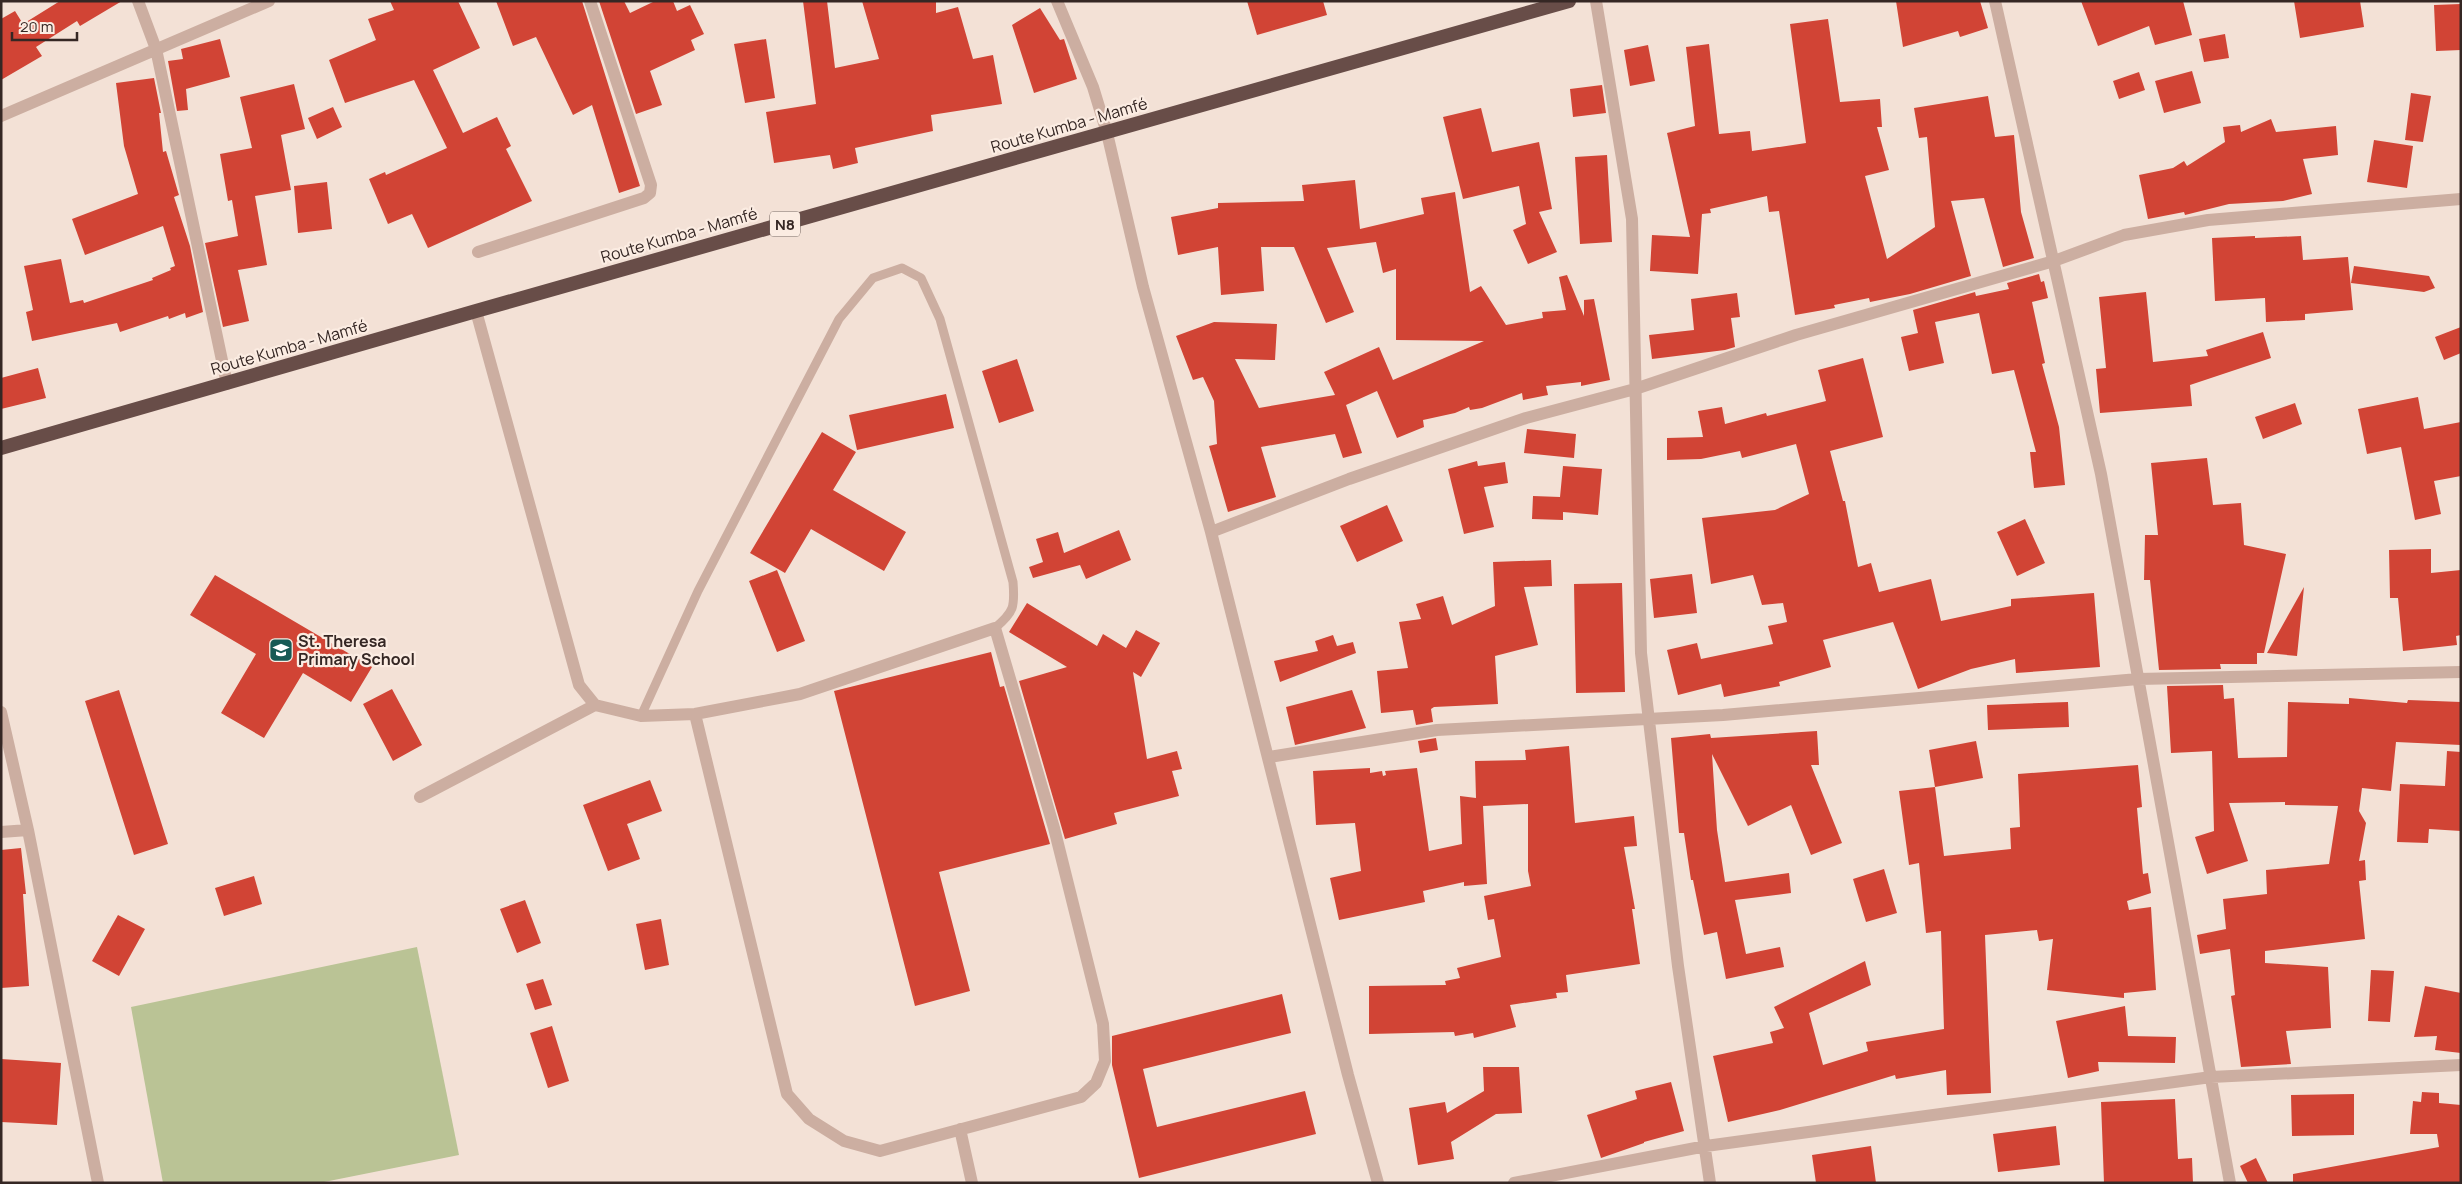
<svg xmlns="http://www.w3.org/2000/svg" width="2462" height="1184" font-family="Manrope,sans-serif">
	<rect width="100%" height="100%" fill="#f3e1d6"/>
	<!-- green -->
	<path fill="#bac395" d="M417 947 459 1155 319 1183H163L131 1007Z"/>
	<!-- building -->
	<path fill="#d14435" d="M60 1H122L80 26 77 21 36 47 42 56 1 80V19L15 11 23 24Z
		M390 1H458L480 48 433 70 463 133 497 117 511 146 506 149 532 201 428 248 412 214 388 224 369 179 385 172 386 175 447 148 414 80 345 103 329 60 376 40 368 19 394 10Z
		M496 1H582L640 186 619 193 592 105 573 115 536 37 513 46Z
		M599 1H624L630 13 655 1H673L677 11 690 5 704 34 691 40 695 50 650 71 662 105 636 114Z
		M803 1H827L835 68 879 59 862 1H936V13L958 7 973 59 993 55 1002 104 931 115 933 131 855 148 858 163 833 169 830 155 774 163 766 112 816 104Z
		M1247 1H1323L1327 15 1257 35Z
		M1896 1H1980L1988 28 1960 37 1958 31 1903 47Z
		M2081 1H2183L2192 35 2155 45 2149 26 2098 46Z
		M2294 1H2360L2364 27 2300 38Z
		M2461 4V50L2436 51 2434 5Z
		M1040 8 1060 40 1064 39 1077 79 1034 93 1012 25Z
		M1828 19 1840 102 1880 99 1882 127H1877L1889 170 1865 176 1887 259 1935 227 1927 137 1919 138 1914 108 1988 96 1995 137 2014 135 2021 212 2034 258 2003 267 1984 198 1951 201 1971 276 1910 294 1870 302 1869 298 1834 305 1835 308 1795 315 1779 211 1769 212 1767 196 1710 209 1711 213 1702 214 1698 274 1650 271 1652 235 1690 237 1667 133 1695 126 1686 47 1709 44 1719 134 1750 131 1752 151 1806 143 1790 24Z
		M2225 34 2229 58 2204 62 2199 39Z
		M220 39 230 77 186 89 188 110 177 111 168 61 183 59 181 49Z
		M766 39 775 98 745 103 734 44Z
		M1648 45 1655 81 1630 86 1624 50Z
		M2192 71 2201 103 2164 113 2155 81Z
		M2139 72 2145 90 2119 99 2113 81Z
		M154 78 161 113H159L163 152 166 151 178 192 179 195 174 197 190 246 203 312 186 318 185 313 169 319 168 316 120 332 117 323 32 341 26 312 33 310 24 266 61 259 70 303 83 300 84 303 153 280 152 278 171 270 170 268 175 266 163 226 85 255 72 219 138 194 124 146 116 83Z
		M294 84 305 129 281 135 291 190 255 196 267 265 238 270 249 321 223 327 205 243 238 236 232 200 228 201 220 154 252 148 240 97Z
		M1602 85 1606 113 1573 117 1570 89Z
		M2411 93 2431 96 2423 142 2405 140Z
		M333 107 342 127 317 139 308 118Z
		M1481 108 1492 152 1539 142 1552 209 1539 212 1557 252 1528 264 1513 230 1526 224 1519 186 1463 199 1443 117Z
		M2271 119 2276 132 2336 126 2338 155 2303 159 2312 194 2283 201 2229 204 2185 215 2184 212 2148 219 2139 175 2173 168 2184 161 2187 166 2225 142 2223 127 2240 125 2241 132Z
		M2374 140 2413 146 2407 188 2367 182Z
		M1607 155 1612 242 1580 244 1575 157Z
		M1355 180 1360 229 1424 214 1421 198 1455 192 1470 292 1481 286 1506 325 1543 318 1542 312 1566 310 1559 277 1567 275 1584 316V300L1594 299 1610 380 1581 386V382L1546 386 1548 395 1523 400 1522 393 1482 408 1470 410 1469 407 1455 413 1423 420 1424 427 1397 438 1377 391 1346 405 1362 453 1343 458 1335 434 1261 447 1276 497 1228 512 1209 446 1217 444 1214 401 1203 377 1193 380 1176 336 1214 322 1277 324 1275 360 1235 359 1259 408 1335 395 1324 372 1379 347 1393 380 1484 341 1396 340V269L1383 273 1376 242 1327 248 1354 312 1326 323 1294 247H1261L1264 291 1221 295 1218 247 1178 255 1171 217 1218 208V203L1304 201 1302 185Z
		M327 182 332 229 298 233 294 186Z
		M2255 236V238L2301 236 2303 260 2348 257 2353 310 2305 314V320L2266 322 2265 298 2215 301 2212 238Z
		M2354 266 2429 276 2435 288 2424 292 2351 283Z
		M2039 274 2041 282 2044 281 2048 298 2032 302 2045 363 2042 364 2059 427 2065 485 2034 488 2030 452H2036L2014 370 1992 374 1979 313 1935 322 1944 363 1909 371 1901 337 1918 333 1913 310 1975 292 1976 296 2009 289 2007 283Z
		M2146 292 2153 362 2208 356 2206 350 2263 332 2271 358 2190 385 2192 406 2100 413 2096 369 2106 368 2099 297Z
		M1737 293 1740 317 1731 318 1735 347 1725 350 1652 359 1649 335 1694 330 1691 299Z
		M2461 327V353L2444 360 2435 337Z
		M1863 358 1883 437 1830 451 1843 501H1845L1858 567 1871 563 1879 592 1931 579 1941 621 2011 606V599L2094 593 2100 667 2016 673 2015 659 1971 669 1918 689 1893 622 1823 640 1831 667 1779 682 1780 686 1724 697 1721 684 1678 695 1667 650 1697 643 1701 659 1773 644 1768 626 1787 622 1783 603 1762 605 1753 575 1711 584 1702 518 1775 510 1809 494 1796 444 1742 458 1740 451 1701 459 1667 460V438L1703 437 1698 411 1722 407 1725 424 1766 413 1767 416 1826 401 1818 370Z
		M1017 359 1034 411 999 423 982 371Z
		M38 368 46 398 1 409V378Z
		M946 394 954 428 857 450 849 415Z
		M2418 397 2424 429 2461 422V476L2434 481 2441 514 2415 520 2401 447 2367 454 2358 409Z
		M2295 403 2302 424 2263 439 2255 417Z
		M1527 429 1576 434 1574 458 1524 453Z
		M822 432 856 452 833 490 906 532 884 571 811 529 785 573 750 553Z
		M2207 458 2213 505 2241 503 2244 545 2286 554 2264 653H2257V664H2220L2221 669 2159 670 2150 580H2144L2145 535H2158L2151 463Z
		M1477 461 1478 466 1505 462 1508 483 1484 487 1494 527 1464 534 1448 469Z
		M1563 466 1602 469 1598 515 1563 512V520L1532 519 1533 496 1560 497Z
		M1387 505 1403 541 1357 562 1340 526Z
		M2025 519 2045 563 2017 576 1997 532Z
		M1119 530 1131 560 1086 579 1080 565 1033 578 1029 567 1043 562 1036 539 1058 532 1064 553Z
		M2431 549V573L2461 570V635L2456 636 2457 645 2403 651 2398 598H2390L2389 550Z
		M1551 560 1552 586 1524 587 1538 645 1495 656 1498 704 1434 707 1431 709 1433 722 1416 725 1413 710 1381 713 1377 671 1408 668 1399 622 1421 619 1416 604 1443 596 1452 625 1495 606 1493 562Z
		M777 570 805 641 777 652 749 581Z
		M1692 574 1697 613 1654 618 1650 579Z
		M215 575 372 667 351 702 303 673 264 738 221 713 256 654 190 615Z
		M1622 583 1625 692 1576 693 1574 584Z
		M2304 587 2297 656 2267 653Z
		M1027 603 1097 646 1103 634 1126 648 1136 630 1160 643 1141 677 1133 672 1147 759 1177 751 1182 769 1172 771 1179 796 1114 813 1117 824 1065 839 1019 681 1067 667 1009 632Z
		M1333 635 1337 646 1353 642 1356 653 1280 682 1274 661 1318 651 1315 641Z
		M991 652 1000 687 1004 686 1050 844 939 872 970 991 915 1006 834 691Z
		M2223 685 2224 699 2234 698 2238 758 2287 757 2288 702 2349 704V698L2407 703 2408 700 2461 702V745L2396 742 2391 791 2362 788 2359 811 2366 823 2359 861 2365 860 2366 880 2359 881 2365 939 2265 951V963L2328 967 2331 1028 2286 1031 2291 1064 2241 1067 2231 996 2235 995 2230 949 2200 954 2197 935 2226 929 2223 899 2267 894 2266 870 2329 864 2338 806 2285 805V802L2229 803 2248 861 2207 874 2195 837 2214 831 2212 751 2171 753 2167 686Z
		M392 689 422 745 393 761 363 704Z
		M119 690 168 844 134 855 85 701Z
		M1352 690 1366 728 1295 745 1286 707Z
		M2068 702 2069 727 1988 730 1987 705Z
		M1817 731 1819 765H1811L1842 843 1811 855 1791 805 1748 826 1712 754 1717 830 1725 882 1789 873 1791 893 1735 900 1746 954 1780 947 1784 967 1726 979 1717 932 1704 935 1693 880H1691L1684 833H1679L1671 738 1710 734 1711 738Z
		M1436 738 1438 750 1420 753 1418 741Z
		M1976 741 1983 778 1935 787 1929 750Z
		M1569 746 1575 823 1634 816 1637 846 1624 847 1635 909H1632L1640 964 1566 975 1568 992 1556 993 1557 998 1510 1005 1516 1027 1474 1038 1473 1033 1455 1036 1454 1032 1369 1034V986L1446 985 1445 981 1460 978 1457 968 1501 957 1494 919 1488 920 1484 896 1531 886 1528 871V804L1483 806 1487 884 1464 886V882L1423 891 1425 902 1339 920 1330 878 1361 871 1355 823 1316 825 1313 771 1370 768V773L1382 771 1383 776 1386 775 1385 771 1417 768 1429 851 1462 844 1460 796 1476 798 1475 761 1526 760 1525 750Z
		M2447 751 2461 752V831L2429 829 2428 843 2397 842 2400 784 2445 786Z
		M2138 765 2142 807 2137 808 2143 874 2148 873 2151 893 2127 901 2129 910 2151 907 2156 990 2124 993V998L2047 990 2053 939 2039 941 2037 930 1985 935 1991 1093 1947 1095 1946 1070 1896 1079 1895 1075 1780 1110 1728 1122 1713 1056 1773 1043 1770 1032 1784 1028 1774 1007 1865 961 1871 985 1809 1013 1823 1065 1868 1051 1866 1042 1944 1029 1941 931 1926 933 1919 863 1909 865 1899 791 1935 787 1944 856 2011 849 2010 828 2020 827 2018 774Z
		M650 780 662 811 627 824 640 859 608 871 583 805Z
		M21 848 26 894H23L29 986 1 988V850Z
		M1884 869 1897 913 1866 922 1853 879Z
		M254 876 262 904 224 916 215 888Z
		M525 900 541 943 517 953 500 909Z
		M118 915 145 929 119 976 92 961Z
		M661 919 669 965 645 970 636 924Z
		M2371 970 2394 971 2390 1022 2368 1021Z
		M543 979 552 1005 535 1010 526 984Z
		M2425 986 2461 993V1053L2435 1050 2437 1036 2414 1037Z
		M1282 994 1291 1033 1143 1069 1157 1127 1305 1091 1316 1134 1139 1178 1112 1065V1036Z
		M2125 1006 2128 1036 2176 1037 2175 1063 2098 1062 2099 1071 2068 1078 2056 1021Z
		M552 1026 569 1081 548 1088 530 1033Z
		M1 1059 61 1063 57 1125 1 1122Z
		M1483 1067H1519L1522 1113 1496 1114 1451 1142 1454 1159 1418 1165 1409 1108 1445 1102 1447 1113 1484 1091Z
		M1671 1082 1684 1131 1644 1142V1143L1601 1158 1587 1115 1637 1099 1635 1091Z
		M2422 1092 2439 1093V1103L2461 1105V1183H2293V1174L2439 1147 2437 1134H2410L2413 1101 2421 1102Z
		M2354 1094V1135L2292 1136 2291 1095Z
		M2175 1099 2178 1159 2192 1158 2193 1183H2104L2101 1102Z
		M2056 1126 2060 1165 1998 1172 1993 1134Z
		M1871 1146 1876 1183H1816L1812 1155Z
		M2256 1158 2268 1183H2248L2240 1166Z"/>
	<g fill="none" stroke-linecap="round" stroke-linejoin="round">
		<!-- service -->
		<path stroke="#ccaea1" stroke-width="9" d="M641 716 698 591 839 319 873 278 902 268 921 278 940 319 1013 582C1015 607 1014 612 995 628"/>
		<!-- minor -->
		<path stroke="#ccaea1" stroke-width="12" d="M138 1 156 49 227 384
			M1057 1 1093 87 1107 133 1143 287 1211 532 1348 1075 1378 1183
			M1596 1 1632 219 1641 653 1678 966 1710 1183
			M1995 1 2101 474 2230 1183
			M1 116 269 1
			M478 252 644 198 650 193 651 185 590 1
			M476 311 579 685 595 705 641 716 695 714 800 694 995 628 1054 828 1103 1024 1105 1061 1096 1083 1081 1097 880 1151 844 1141 809 1119 787 1094 695 714
			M1211 532 1349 479 1526 418 1635 389 1796 335 2054 261 2124 235 2208 220 2461 199
			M1 712 28 830 98 1183
			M1269 757 1437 730 1723 715 2138 679 2461 672
			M420 797 595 705
			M1 832 28 830
			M960 1129 972 1183
			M1514 1183 1706 1146 2211 1077 2461 1065"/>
		<!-- trunk -->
		<path stroke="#684d48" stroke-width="14" d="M1 448 476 311 1569 1"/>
	</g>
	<!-- icons -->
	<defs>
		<g id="school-square" transform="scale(1.25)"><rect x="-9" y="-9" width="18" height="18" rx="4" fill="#175a55" stroke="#fbece2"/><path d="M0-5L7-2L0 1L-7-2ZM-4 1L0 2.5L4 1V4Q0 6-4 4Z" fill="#fff"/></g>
	</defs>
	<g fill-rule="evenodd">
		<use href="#school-square" x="281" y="650"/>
	</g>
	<g text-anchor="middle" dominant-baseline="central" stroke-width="4.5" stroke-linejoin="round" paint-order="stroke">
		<!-- shield labels -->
		<rect fill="#fbece2" stroke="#70625d" stroke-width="1" x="770" y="211.5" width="30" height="25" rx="4"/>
		<g font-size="15" font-weight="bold" fill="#352724">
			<text x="785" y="224">N8</text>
		</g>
		<!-- street labels -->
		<g font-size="16" fill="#352724" stroke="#fbece2">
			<text transform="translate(1069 125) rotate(-16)">Route Kumba - Mamfé</text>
			<text transform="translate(679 235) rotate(-16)">Route Kumba - Mamfé</text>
			<text transform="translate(289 347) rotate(-16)">Route Kumba - Mamfé</text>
		</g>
		<!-- poi labels -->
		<g font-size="16" font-weight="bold" fill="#352724" stroke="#fbece2" text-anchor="start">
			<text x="298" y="641">St. Theresa<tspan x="298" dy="18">Primary School</tspan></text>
		</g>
	</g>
	<!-- border -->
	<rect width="2462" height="1184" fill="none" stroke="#352724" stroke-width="5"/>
	<!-- scale -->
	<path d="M12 32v8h65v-8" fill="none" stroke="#352724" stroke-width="2.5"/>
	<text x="20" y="32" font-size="15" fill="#352724" stroke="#fbece2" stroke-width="4" paint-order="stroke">20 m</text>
</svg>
